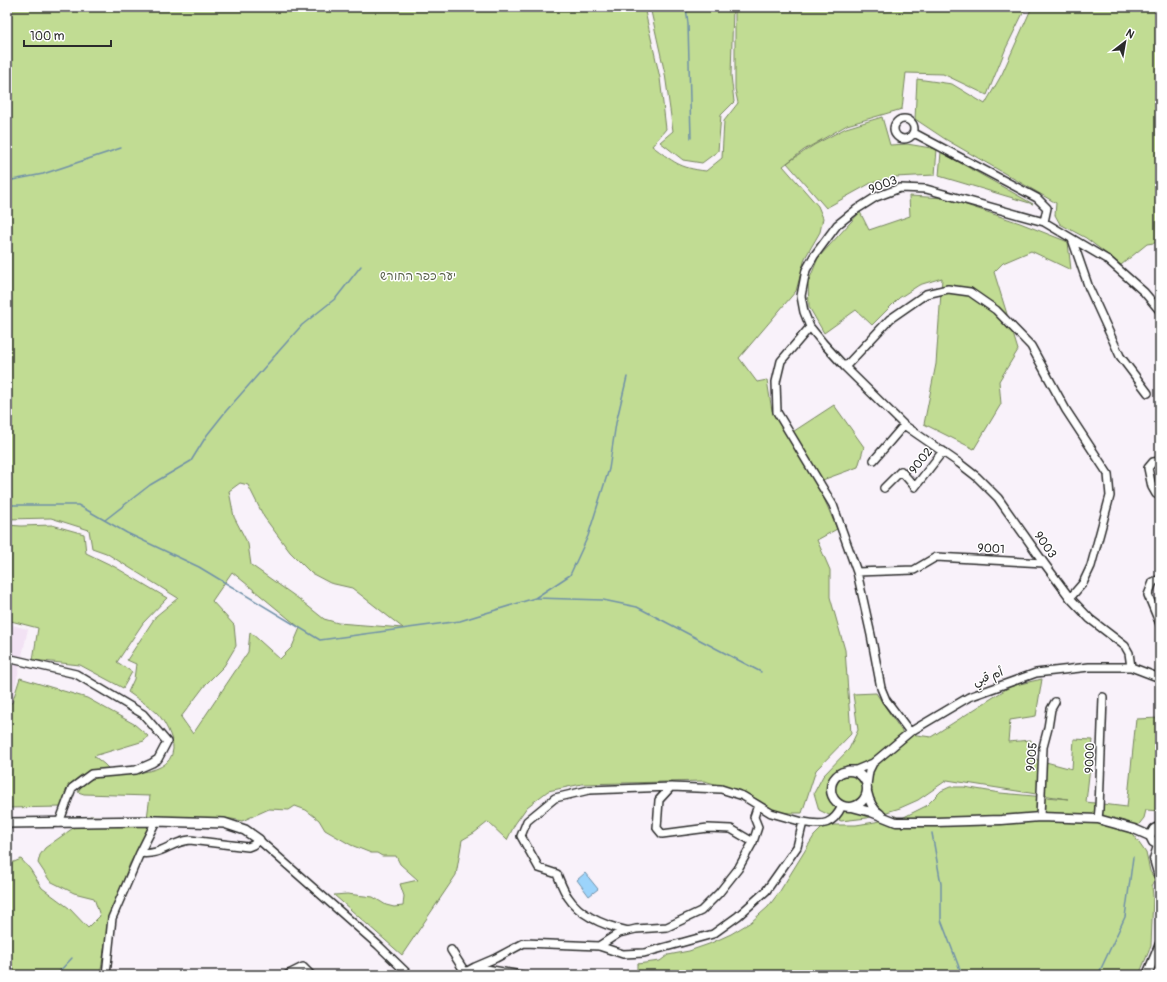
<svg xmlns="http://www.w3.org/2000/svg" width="1167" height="982" font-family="Pangolin,'Playpen Sans Arabic','Playpen Sans Hebrew',sans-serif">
	<rect width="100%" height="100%" fill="#f9f2fa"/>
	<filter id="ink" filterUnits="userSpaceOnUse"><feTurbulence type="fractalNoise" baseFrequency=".025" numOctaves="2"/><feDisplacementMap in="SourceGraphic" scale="8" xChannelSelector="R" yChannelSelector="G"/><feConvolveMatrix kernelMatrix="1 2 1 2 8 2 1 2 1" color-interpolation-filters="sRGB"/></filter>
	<g filter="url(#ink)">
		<!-- built -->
		<path fill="#f2e2f4" d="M7 624 28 629 12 701 7 700Z"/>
		<!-- green -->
		<path fill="#c1dc93" stroke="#76845f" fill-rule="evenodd" d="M7 7H644L660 78 666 129 652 146C674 162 679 168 706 171L722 158 724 121 738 103 735 89V7H1026L1006 48 987 95 943 74 906 73 902 109 847 125 804 150 783 166 818 206 823 218 820 232 805 258 796 291 739 358 757 382 767 380 772 411 788 435 834 405 864 447 858 467 817 482 837 529 817 540 830 570V597L845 650 851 734 816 770 802 813H778L760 801 737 790 704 781 582 784 548 791 527 807 515 824 507 840 488 822 474 833 462 840 456 875 402 955 334 895 347 894 373 897 386 905 394 907 403 906 404 896 400 884 418 880 400 864 396 856H382L377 853H371L351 845 325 830 319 820 306 810 295 806 289 810 269 809 242 821 232 819 156 818 130 863 110 916 100 975H7V865L21 859 30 869 42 888 69 908 88 928 100 916 94 898 74 893 50 881 38 863 40 855 45 848 90 816 147 818 150 796 84 794 78 792C80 788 82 784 86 782 108 768 170 783 173 749 174 739 164 720 157 713 149 705 137 699 128 692L134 679 136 664 127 660 156 616 178 598 106 553 92 548 89 530 51 518 7 519ZM240 483 248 485 264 517 290 552 311 573 330 583 352 588 403 628 338 623 324 619 299 599 251 565 248 544 234 517 229 491ZM232 572 300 628 292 647 280 659 250 632 248 652 193 734 181 717 206 684 224 666 236 646 234 625 212 601Z
			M650 7H733L731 75 734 102 721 115 718 151 702 163 683 160 660 142 673 131 665 74Z
			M1032 7H1160V242L1147 244 1121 265 1086 238 1060 224 1055 215 1056 203 945 139 915 119 917 79 952 84 985 104 1002 74Z
			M882 117 890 145 907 144 937 149 935 175 895 177 871 183 826 208 787 163 814 145 846 128Z
			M941 152 1033 204 939 176Z
			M909 196 945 198 1020 223 1068 242 1071 270 1031 251 1003 263 994 272 1018 350 999 381 1001 404 974 449 924 424 936 364 942 278 919 285 899 298 872 325 856 310 824 333 809 307 808 283 818 258 860 212 869 230 910 216Z
			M7 525 21 526 52 525 84 534 86 553 115 567 167 598 143 623 117 662 132 672 123 688 80 665 33 660 38 628 7 620Z
			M20 678 87 698 134 724 148 736 144 741 94 756 104 764 109 769 88 772 80 776 70 784 62 807 7 808V702L12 703Z
			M1042 679 1036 716 1010 720 1008 742 1031 740V758L1072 769 1074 739 1093 740 1086 802 1127 807 1136 719 1160 718V811L1146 810 1144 818 1132 833 1146 853 1150 871 1155 880 1152 886 1153 896 1151 946 1139 975H637V964L660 961 668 955 689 951 709 944 731 934 751 922 768 907 780 891 814 836 822 828 833 825H856L875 822 896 816V821L926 806 941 791 950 787H964L1000 793 1068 799 947 780 918 800 900 808 867 818 841 821 819 810 814 793 823 776 849 749 858 730 853 694 876 693 903 733 931 737 1011 686Z"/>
		<!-- water -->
		<path fill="#9cd4fb" stroke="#6f90a8" d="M585 873 598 889 589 896 577 880Z"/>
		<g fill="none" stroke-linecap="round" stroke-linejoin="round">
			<!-- stream -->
			<path stroke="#6f90a8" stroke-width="1.5" d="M686 7 688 24 691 138
				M7 181 43 174 121 148
				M7 505H78L127 533 199 567 320 640 460 621 535 598 570 575 588 536 609 469 616 423 627 377
				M105 520 150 485 191 461 207 435 226 411 302 325 336 298 361 266
				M536 598 603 600 637 607 761 672
				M932 833 941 884V920L962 975
				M56 975 72 958
				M1098 975 1125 917 1133 857"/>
			<!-- minor casing -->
			<g stroke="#2b2b2b" stroke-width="10">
				<path id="minor" d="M894 129a10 10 0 1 1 20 0a10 10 0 1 1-20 0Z
					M914 133 1037 198 1047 208 1044 222
					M1072 239 1089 288 1120 356 1148 393
					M1160 311 1144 292 1108 260 1044 222 926 189 900 188 876 197 857 209 837 225 814 256 806 270 801 296 804 312 810 327 823 343 845 367 904 425 959 463 977 477 998 498 1044 563 1070 598 1090 619 1125 646 1129 653 1131 667 1160 678
					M810 327 781 361 776 382 777 412 833 505 857 572 871 635 881 688 886 700 910 732
					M845 367 890 319 926 294 948 289 970 292 996 310 1031 346 1066 410 1108 474 1110 496 1091 566 1083 583 1070 598
					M874 460 904 425
					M884 488 901 471 915 487 943 451
					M1156 494 1152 487 1148 468 1153 462 1160 461
					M857 572 914 570 936 557 1044 563
					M1160 579 1153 582 1148 595 1160 624
					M7 658 76 674 143 714 167 742 158 759 152 763 136 770 91 774 72 788 59 823
					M848 770H856L873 763 910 732 969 697 1036 673 1089 667H1131
					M867 785 869 771 873 763
					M758 805 754 817 758 827 753 842 731 829 708 828 662 834 657 828 659 800 671 787 721 789 743 796 771 813 803 822
					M1040 817 1043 747 1048 728 1051 709 1055 702
					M1098 819 1099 809 1103 697
					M140 853C161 856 170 842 190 840L248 847 253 845 259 840 378 945 409 975
					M628 931C606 926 581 917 568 897 563 890 560 881 557 874L539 868 521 836 527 821 555 798 589 790 671 787
					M599 946 619 933 636 929 667 927 701 911 719 893 738 869 753 842
					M451 950 465 972
					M475 967 496 958 524 943 599 946 623 954 644 953 713 934 738 916 766 891 797 847 803 822C823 826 833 825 842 806
					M106 975 112 918 140 853 156 821
					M287 975 303 967 311 975
					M460 975 475 967 521 975"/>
			</g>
			<!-- tertiary casing -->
			<g stroke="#2b2b2b" stroke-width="11">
				<path id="tertiary" d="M831 789a18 18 0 1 1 36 0a18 18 0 1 1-36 0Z
					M867 792C869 801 872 809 880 814
					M852 807 871 812 896 822H936L1001 820 1040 817 1098 819 1134 829 1150 836
					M1160 826 1154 829 1150 836 1153 842 1160 846
					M1158 846 1154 859 1160 880
					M1147 975 1160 944"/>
			</g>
			<!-- secondary casing -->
			<g stroke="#2b2b2b" stroke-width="12">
				<path id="secondary" d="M7 823 156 821 224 823 245 830 259 840"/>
			</g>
			<!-- minor -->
			<use href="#minor" stroke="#fff" stroke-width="7"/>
			<!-- tertiary -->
			<use href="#tertiary" stroke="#fff" stroke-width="8"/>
			<!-- secondary -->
			<use href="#secondary" stroke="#fff" stroke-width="9"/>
		</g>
	</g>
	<g text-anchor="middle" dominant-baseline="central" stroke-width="3" stroke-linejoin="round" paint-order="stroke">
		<!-- street labels -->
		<g font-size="12" fill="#2b2b2b" stroke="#fff">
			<text transform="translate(883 185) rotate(-21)">9003</text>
			<text transform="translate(921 461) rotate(-52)">9002</text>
			<text transform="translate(1045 545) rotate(55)">9003</text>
			<text transform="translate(991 549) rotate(3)">9001</text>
			<text transform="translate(988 677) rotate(-20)">أم قبي</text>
			<text transform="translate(1032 757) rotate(-85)">9005</text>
			<text transform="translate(1090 758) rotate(-88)">9000</text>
		</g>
		<!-- park labels -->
		<g font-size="12" fill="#58604a" stroke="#fff">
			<text x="418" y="276">יער כפר החורש</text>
		</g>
	</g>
	<!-- margin -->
	<rect width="1167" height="982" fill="none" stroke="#fff" stroke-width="24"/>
	<rect x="12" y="12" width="1143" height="958" fill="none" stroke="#2b2b2b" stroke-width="1.5" filter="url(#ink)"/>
	<!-- north arrow -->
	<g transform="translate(1125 42) rotate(31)" stroke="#ffffff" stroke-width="3" paint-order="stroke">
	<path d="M0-3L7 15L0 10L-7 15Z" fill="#2b2b2b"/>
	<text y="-6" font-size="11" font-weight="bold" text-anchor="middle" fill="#2b2b2b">N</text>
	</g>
	<!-- scale -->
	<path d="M24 40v6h87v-6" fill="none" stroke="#2b2b2b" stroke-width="2"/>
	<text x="30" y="40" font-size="12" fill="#2b2b2b" stroke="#ffffff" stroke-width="3" paint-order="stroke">100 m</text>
</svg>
